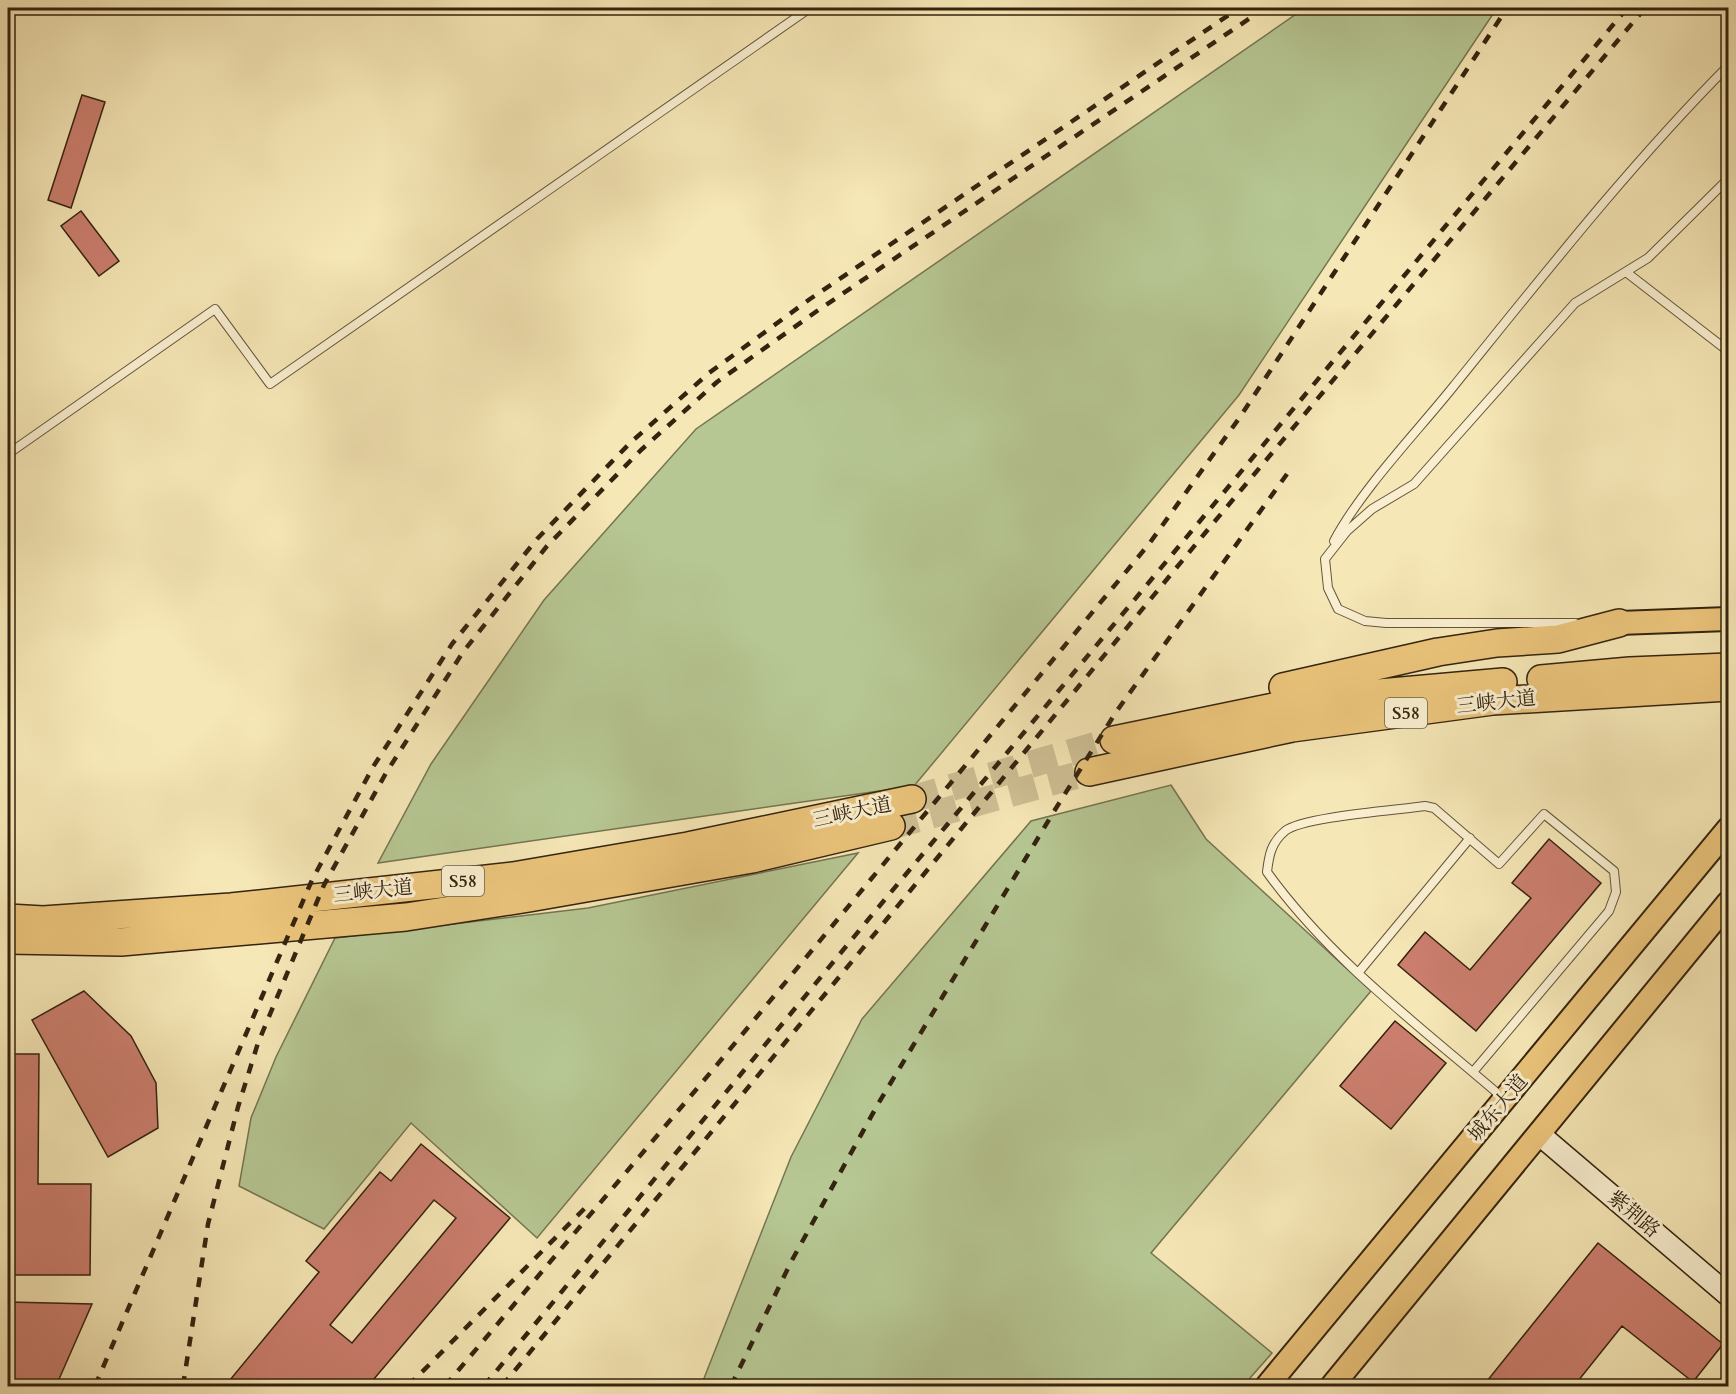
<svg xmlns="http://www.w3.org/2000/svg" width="1736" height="1394" font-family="Cardo,'Noto Serif SC',serif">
	<rect width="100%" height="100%" fill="#f6e7b6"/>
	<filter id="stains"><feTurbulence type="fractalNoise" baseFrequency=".00333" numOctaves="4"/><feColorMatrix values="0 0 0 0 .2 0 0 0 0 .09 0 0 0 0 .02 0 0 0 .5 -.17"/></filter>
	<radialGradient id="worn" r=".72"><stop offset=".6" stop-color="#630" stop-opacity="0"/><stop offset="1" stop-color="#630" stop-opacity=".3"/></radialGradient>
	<!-- green -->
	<path fill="#b6c793" stroke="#757551" stroke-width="1.5" d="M1305 8H1497L1239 395 914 786 378 863 431 764 544 600 696 429Z
		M1171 785 1206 839 1371 991 1151 1253 1272 1353 1243 1386H701L791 1157 862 1019 1031 821Z
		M858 853 537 1238 411 1123 324 1229 239 1186 251 1118 276 1057 335 938 588 908Z"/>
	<!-- building -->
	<path fill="#cb7e6e" stroke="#34230f" stroke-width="1.5" fill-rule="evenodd" d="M82 95 105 102 71 208 48 200Z
		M81 211 119 261 99 276 61 226Z
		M1549 839 1601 883 1476 1031 1398 965 1425 932 1470 970 1531 898 1512 883Z
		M84 991 131 1036 156 1083 158 1128 108 1157 32 1020Z
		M1395 1021 1446 1063 1391 1129 1340 1086Z
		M8 1054H39L38 1184H91L90 1275H8Z
		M421 1144 510 1218 368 1386H225L319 1272 306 1261 380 1172 391 1181ZM434 1200 456 1218 352 1343 330 1325Z
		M1598 1243 1723 1344 1693 1382 1622 1326 1574 1386H1483Z
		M8 1302 92 1304 56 1386H8Z"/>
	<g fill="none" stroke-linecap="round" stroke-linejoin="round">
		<!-- highway-tunnel -->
		<path stroke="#cfc095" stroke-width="27" stroke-dasharray="27 14" stroke-linecap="butt" d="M912 799 1114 740
			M891 826 1089 772"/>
		<!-- lane casing -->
		<g stroke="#645439" stroke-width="10">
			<path id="lane" d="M1626 272 1728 351
				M8 454 215 309 270 384 810 8
				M1334 541C1361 490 1416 433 1453 387 1542 277 1629 166 1728 66
				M1575 623H1386L1365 621 1338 609 1328 588 1325 559 1347 531 1372 509 1414 484 1575 303 1648 258 1728 179
				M1358 973 1470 838
				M1473 1072 1609 911 1616 892 1614 871 1544 814 1499 864 1434 808 1425 806C1398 810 1302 817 1285 831 1271 843 1269 855 1267 872 1331 961 1421 1027 1503 1098"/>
		</g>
		<!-- secondary casing -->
		<g stroke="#34230f" stroke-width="24">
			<path id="secondary" d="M1539 1134 1728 1295"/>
		</g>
		<!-- primary casing -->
		<g stroke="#34230f" stroke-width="26">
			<path id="primary" d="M1619 623 1728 619
				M1267 1386 1728 829
				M1332 1386 1728 903"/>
		</g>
		<!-- highway casing -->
		<g stroke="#34230f" stroke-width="30">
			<path id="highway" d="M1541 679 1630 671 1728 667
				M1283 687 1438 652 1497 643 1558 639 1619 623
				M1114 740 1312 699 1503 682
				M1089 772 1292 728 1493 701 1728 687
				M8 918 43 920 231 907 513 876 688 846 912 799
				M8 940 121 942 406 917 529 898 752 859 891 826"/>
		</g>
		<!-- lane -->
		<use href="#lane" stroke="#f9efd0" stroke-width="8"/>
		<!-- secondary -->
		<use href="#secondary" stroke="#f9efd0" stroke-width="21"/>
		<!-- primary -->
		<use href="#primary" stroke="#ebc47b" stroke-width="22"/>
		<!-- highway -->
		<use href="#highway" stroke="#ebc47b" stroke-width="27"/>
		<!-- rail -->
		<path stroke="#34230f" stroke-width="4.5" stroke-dasharray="10 10" stroke-linecap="butt" d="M95 1386 312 880 373 767 452 644 537 539 630 443 709 373 810 299 1239 8
			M183 1386 208 1224 238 1107 258 1043 324 885 386 773 463 652 547 546 641 450 717 382 817 311 1265 8
			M408 1386 590 1203
			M445 1386 711 1072 1149 544 1240 417 1507 8
			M484 1386 867 921 1627 8
			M502 1386 1210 527 1645 8
			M731 1386 791 1262 878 1104 1053 813 1116 712 1287 474"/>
	</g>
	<g text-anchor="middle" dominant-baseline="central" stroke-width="6" stroke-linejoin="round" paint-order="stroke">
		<!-- shield labels -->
		<g fill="#f9efd0" stroke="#6f6049" stroke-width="1.5">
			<rect x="1385" y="698" width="42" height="30" rx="4.5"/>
			<rect x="442" y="866" width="42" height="30" rx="4.5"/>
		</g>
		<g font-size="18" font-weight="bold" fill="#34230f">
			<text x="1406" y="713">S58</text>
			<text x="463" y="881">S58</text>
		</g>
		<!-- street labels -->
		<g font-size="20" fill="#34230f" stroke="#f9efd0">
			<text transform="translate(1496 702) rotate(-6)">三峡大道</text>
			<text transform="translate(852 812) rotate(-12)">三峡大道</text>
			<text transform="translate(373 891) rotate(-6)">三峡大道</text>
			<text transform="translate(1498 1108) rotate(-50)">城东大道</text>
			<text transform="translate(1634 1214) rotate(40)">紫荆路</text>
		</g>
	</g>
	<!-- margin -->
	<rect width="1736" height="1394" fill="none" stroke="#f6e7b6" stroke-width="30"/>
	<rect x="9" y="9" width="1718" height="1376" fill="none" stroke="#34230f" stroke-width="3"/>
	<rect x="15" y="15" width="1706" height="1364" fill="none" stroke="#34230f" stroke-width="1.5"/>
	<rect width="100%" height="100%" filter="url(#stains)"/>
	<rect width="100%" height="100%" fill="url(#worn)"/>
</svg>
